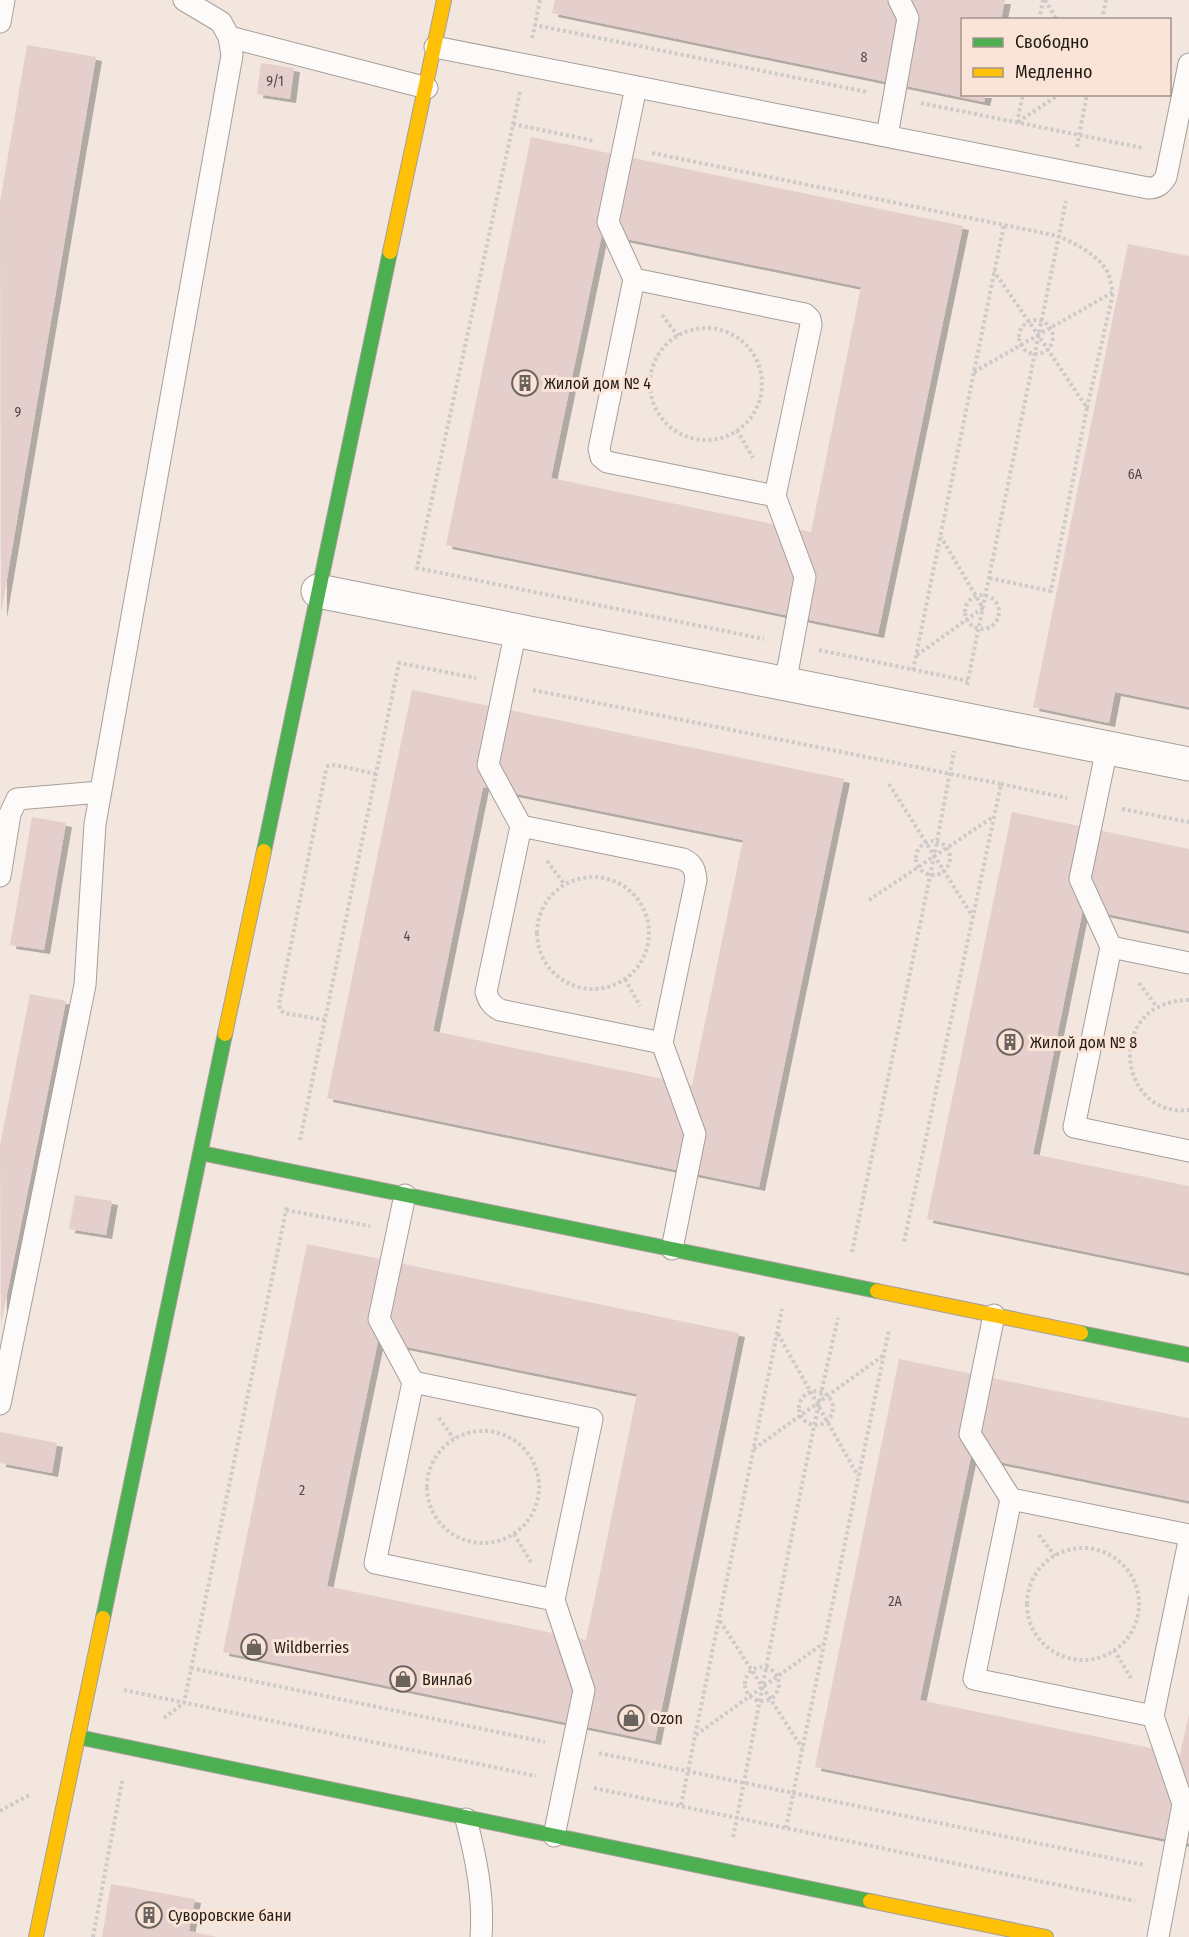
<svg xmlns="http://www.w3.org/2000/svg" width="1189" height="1937" font-family="'Fira Sans Condensed',sans-serif">
	<defs>
		<filter id="shadow"><feDropShadow dx="6" dy="4" stdDeviation="0" flood-color="#0004"/></filter>
	</defs>
	<rect width="100%" height="100%" fill="#f2e6df"/>
	<!-- building -->
	<path fill="#e4cfcc" fill-rule="evenodd" filter="url(#shadow)" d="M555 0H1005L1001 20H962V94H986L984 102 552 13Z
		M27 45 96 57 1 614 0 202Z
		M261 63 294 68 290 99 257 94Z
		M531 137 963 226 878 634 446 545ZM602 234 861 287 811 532 551 478Z
		M1128 244 1189 256V707L1115 692 1109 723 1033 707Z
		M412 690 844 779 759 1187 327 1098ZM483 787 743 840 692 1085 433 1031Z
		M1012 812 1189 849V931L1083 909 1033 1154 1189 1186V1273L927 1219Z
		M32 817 66 823 44 950 10 945Z
		M30 994 66 1001 1 1324 0 1145Z
		M75 1195 112 1201 106 1235 69 1229Z
		M307 1244 739 1333 655 1741 223 1652ZM378 1341 637 1394 586 1640 327 1586Z
		M899 1359 1189 1418V1501L971 1456 920 1700 1180 1754 1189 1714V1844L815 1767Z
		M0 1432 57 1443 52 1473 0 1463Z
		M111 1884 195 1899 189 1931 217 1937H102Z"/>
	<g fill="none" stroke-linecap="round" stroke-linejoin="round">
		<!-- lane casing -->
		<g stroke="#a79e99" stroke-width="23">
			<path id="lane" d="M0 22 4 0
				M229 37 427 88
				M435 47 1148 188C1157 188 1161 185 1166 177L1189 64
				M887 136 908 18 899 0
				M634 279 805 314 810 319 811 325 775 496 607 462 601 457 599 449 634 279 608 222 636 87
				M775 496 805 577 785 684
				M516 630 488 765 521 826 486 992C489 1001 491 1005 500 1010L662 1043 696 880C695 869 693 864 683 859L521 826
				M1107 748 1080 879 1111 947 1074 1127 1189 1151
				M0 876 10 814 17 799 100 792
				M1111 947 1189 963
				M662 1043 695 1134 672 1249
				M405 1195 379 1319 413 1382 375 1563 554 1600 592 1419 413 1382
				M994 1315 970 1434 1011 1499 974 1679 1153 1716 1189 1541
				M0 1404 85 985 95 824 232 55 229 37 221 22 184 0
				M1011 1499 1189 1535
				M554 1600 584 1690 554 1836
				M1153 1716 1183 1804 1158 1937
				M466 1819C476 1858 484 1896 481 1937"/>
		</g>
		<!-- street casing -->
		<g stroke="#a79e99" stroke-width="35">
			<path id="street" d="M318 591 1189 764"/>
		</g>
		<!-- fast casing -->
		<g stroke="#a79e99" stroke-width="16">
			<path id="fast" d="M264 851 390 252
				M201 1153 877 1291
				M1081 1333 1189 1355
				M103 1618 225 1034
				M78 1737 870 1901"/>
		</g>
		<!-- slow casing -->
		<g stroke="#a79e99" stroke-width="16">
			<path id="slow" d="M390 252 444 0
				M225 1034 264 851
				M877 1291 1081 1333
				M870 1901 1046 1937
				M36 1937 103 1618"/>
		</g>
		<!-- path -->
		<path stroke="#cdcac8" stroke-width="4" stroke-dasharray="3 3" stroke-linecap="butt" d="M540 0 535 25 867 92
			M1045 0 1057 20
			M1039 20 1043 0
			M1102 20 1106 0
			M532 38 535 25
			M520 92 417 568 764 639
			M921 103 1143 148
			M1018 122 1060 94
			M1017 123 1023 94
			M513 124 595 141
			M1077 147 1087 94
			M652 153 1058 236C1076 244 1099 255 1108 273 1110 279 1111 286 1113 292L1038 335 1087 408 1051 591 989 578
			M662 315 678 336
			M1019 337a17 17 0 1 1 34 0a17 17 0 1 1-34 0Z
			M650 384a56 56 0 1 1 112 0a56 56 0 1 1-112 0Z
			M974 372 1038 335 994 271
			M1087 408 1113 293
			M737 430 753 458
			M965 612a17 17 0 1 1 34 0a17 17 0 1 1-34 0Z
			M819 650 968 681
			M917 655 983 608 941 537
			M913 670 1004 225
			M967 685 1066 201
			M533 690 1001 784 904 1242
			M889 784 973 917
			M1001 784 1067 798
			M1122 809 1189 822
			M916 858a17 17 0 1 1 34 0a17 17 0 1 1-34 0Z
			M547 861 565 885
			M537 933a56 56 0 1 1 112 0a56 56 0 1 1-112 0Z
			M869 900 993 817
			M625 979 640 1006
			M1139 983 1157 1007
			M1189 1000C1104 1001 1117 1118 1189 1110
			M325 1020 284 1013 280 1010 279 1004 326 770 328 766 335 765 376 774
			M300 1140 399 663 476 678
			M286 1210 370 1226
			M852 1252 934 857 954 751
			M778 1334 858 1476
			M799 1408a17 17 0 1 1 34 0a17 17 0 1 1-34 0Z
			M439 1418 454 1439
			M427 1487a56 56 0 1 1 112 0a56 56 0 1 1-112 0Z
			M754 1449 884 1355
			M514 1534 532 1564
			M1039 1535 1055 1556
			M1027 1604a56 56 0 1 1 112 0a56 56 0 1 1-112 0Z
			M720 1621 802 1748
			M1114 1650 1131 1678
			M745 1684a17 17 0 1 1 34 0a17 17 0 1 1-34 0Z
			M191 1668 545 1742
			M124 1690 536 1776
			M164 1718 184 1703 287 1206
			M696 1735 824 1643
			M599 1753 1144 1865
			M594 1788 1135 1901
			M681 1805 782 1309
			M0 1811 31 1794
			M786 1828 889 1330
			M733 1837C768 1664 798 1490 838 1318
			M93 1937 122 1781"/>
		<!-- lane -->
		<use href="#lane" stroke="#fdfbfa" stroke-width="21"/>
		<!-- street -->
		<use href="#street" stroke="#fdfbfa" stroke-width="33"/>
		<!-- fast -->
		<use href="#fast" stroke="#4caf50" stroke-width="14"/>
		<!-- slow -->
		<use href="#slow" stroke="#ffc107" stroke-width="14"/>
	</g>
	<!-- icons -->
	<defs>
		<g id="building-ring" transform="scale(1.35)"><circle r="9.5" fill="#fae4d7" stroke="#6b635d" stroke-width="1.5"/><path d="M-4-6H4V6H1V3H-1V6H-4ZM-2.5-4.3h1.7v1.8h-1.7ZM.8-4.3h1.7v1.8H.8ZM-2.5-1h1.7V.8h-1.7ZM.8-1h1.7V.8H.8Z" fill="#6b635d"/></g>
		<g id="shop-ring" transform="scale(1.35)"><circle r="9.5" fill="#fae4d7" stroke="#6b635d" stroke-width="1.5"/><path d="M-5-2.5h2.3a2.7 3.5 0 0 1 5.4 0H5L5.5 6h-11ZM-1.5-2.5h3a1.5 2.3 0 0 0-3 0Z" fill="#6b635d"/></g>
	</defs>
	<g fill-rule="evenodd">
		<use href="#building-ring" x="525" y="383"/>
		<use href="#building-ring" x="1010" y="1042"/>
		<use href="#shop-ring" x="254" y="1647"/>
		<use href="#shop-ring" x="403" y="1679"/>
		<use href="#shop-ring" x="631" y="1718"/>
		<use href="#building-ring" x="149" y="1915"/>
	</g>
	<g text-anchor="middle" dominant-baseline="central" stroke-width="6" stroke-linejoin="round" paint-order="stroke">
		<!-- number labels -->
		<g font-size="14" fill="#534944">
			<text x="864" y="57">8</text>
			<text x="275" y="81">9/1</text>
			<text x="18" y="412">9</text>
			<text x="1135" y="474">6А</text>
			<text x="407" y="936">4</text>
			<text x="302" y="1490">2</text>
			<text x="895" y="1601">2А</text>
		</g>
		<!-- poi labels -->
		<g font-size="16" fill="#231c17" stroke="#fae4d7" text-anchor="start">
			<text x="544" y="383">Жилой дом № 4</text>
			<text x="1030" y="1042">Жилой дом № 8</text>
			<text x="274" y="1647">Wildberries</text>
			<text x="422" y="1679">Винлаб</text>
			<text x="650" y="1718">Ozon</text>
			<text x="168" y="1915">Суворовские бани</text>
		</g>
	</g>
	<!-- legend -->
	<rect x="961" y="18" width="210" height="78" fill="#fae4d7" stroke="#a4948a" stroke-width="1.5"/>
	<rect x="973" y="38" width="30" height="9" fill="#4caf50" stroke="#a4948a" stroke-width="1.5"/>
	<text x="1015" y="48" font-size="18" fill="#231c17">Свободно</text>
	<rect x="973" y="68" width="30" height="9" fill="#ffc107" stroke="#a4948a" stroke-width="1.5"/>
	<text x="1015" y="78" font-size="18" fill="#231c17">Медленно</text>
</svg>
